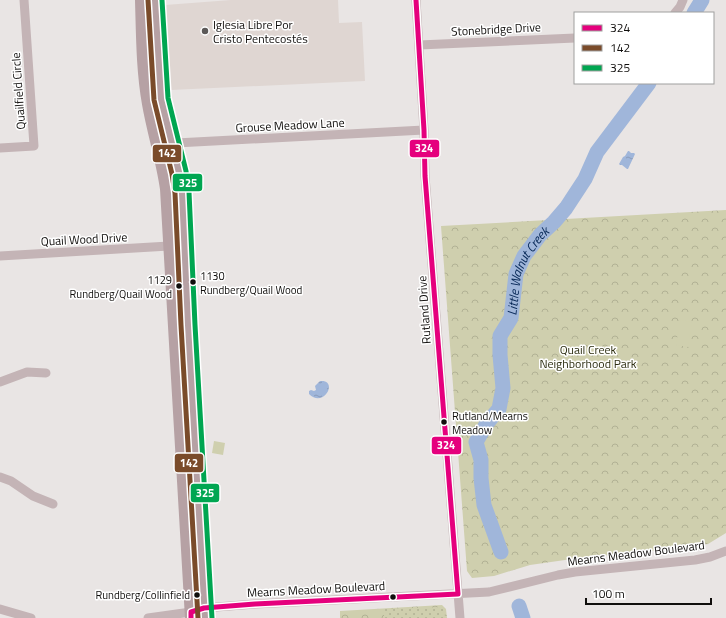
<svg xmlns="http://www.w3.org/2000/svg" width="726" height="618" font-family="'Titillium Web',sans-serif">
	<defs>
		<pattern id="forest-crowns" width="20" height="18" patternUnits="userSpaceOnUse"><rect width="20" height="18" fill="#cfcfae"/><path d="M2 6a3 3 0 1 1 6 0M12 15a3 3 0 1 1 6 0" fill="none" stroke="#b1b194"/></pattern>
		<pattern id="garden-dots" width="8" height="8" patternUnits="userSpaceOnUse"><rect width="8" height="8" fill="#cfcfae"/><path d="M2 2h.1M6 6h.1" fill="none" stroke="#b1b194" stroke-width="1.8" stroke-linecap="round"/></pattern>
		<pattern id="water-ripples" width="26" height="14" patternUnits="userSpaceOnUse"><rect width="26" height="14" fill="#a0b6da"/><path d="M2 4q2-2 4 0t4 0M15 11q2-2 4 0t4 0" fill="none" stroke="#899bba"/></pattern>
	</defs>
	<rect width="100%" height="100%" fill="#e9e5e4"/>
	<!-- built -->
	<path fill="#dfd6d2" d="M231 0H338L339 23 362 22 365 81 171 90 166 66 165 5Z"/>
	<!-- forest -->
	<path fill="url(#forest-crowns)" d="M726 210V533L708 544 681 548 579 558 530 565 494 576 472 578 467 571 441 226Z
		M442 605 446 609 447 618H340V611Z"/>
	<!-- garden -->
	<path fill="url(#garden-dots)" d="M444 607 445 618H384V609Z"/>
	<!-- pitch -->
	<path fill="#cfcfae" d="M680 320 692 322 688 347 676 345Z
		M214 441 225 443 223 455 212 453Z"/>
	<!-- water -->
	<path fill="url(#water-ripples)" d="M628 151H629L631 153H634L635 154 628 169H627L622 165H620L619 164 623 157 625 156Z
		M320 381C339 379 324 409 309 394V391L311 390 314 391 316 390 315 386Z"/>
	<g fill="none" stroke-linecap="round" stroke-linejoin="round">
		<!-- river -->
		<g stroke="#a0b6da" stroke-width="15">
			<path d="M694 13 702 0"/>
			<path id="s1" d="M501 552 484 505 481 478V460L476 442 487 423 499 409 503 388 500 355V336L511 318 516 274 524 256 540 235 554 222 566 208 585 179 597 152 649 83"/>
			<path d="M519 606 523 618"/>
		</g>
		<!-- minor -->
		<path stroke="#c4b4b6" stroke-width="9" d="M416 0 424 130 425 176 460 618
			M675 13 680 7 683 0
			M419 45 575 38
			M157 144 424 130
			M0 148 34 146 24 0
			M0 256 169 246
			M0 382 27 372 46 373
			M0 477 11 481 33 496 53 504
			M0 609 31 618
			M148 618 191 612 204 608 255 604 489 592 558 575 575 572 695 560 710 557 726 551"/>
		<!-- major -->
		<path stroke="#b6a1a4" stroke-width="12" d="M141 0C142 35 142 70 148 104 153 133 162 160 166 189L191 618
			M155 0 161 99 179 173 182 192 188 325 205 618"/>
		<!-- bus-1 casing -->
		<g stroke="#fff" stroke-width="8">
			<path id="bus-1" d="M416 0 424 130 425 176 458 594
				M191 618V612L204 608 255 604 458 594"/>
		</g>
		<!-- bus-2 casing -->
		<g stroke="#fff" stroke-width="8">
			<path id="bus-2" d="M148 0 154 100 172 174 175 193 181 325 198 618"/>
		</g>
		<!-- bus-3 casing -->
		<g stroke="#fff" stroke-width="8">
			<path id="bus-3" d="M162 0 168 98 186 171 189 192 195 325 212 618"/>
		</g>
		<!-- bus-1 -->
		<use href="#bus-1" stroke="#e5007d" stroke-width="5"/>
		<!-- bus-2 -->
		<use href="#bus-2" stroke="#7a4b2a" stroke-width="5"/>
		<!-- bus-3 -->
		<use href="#bus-3" stroke="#00a651" stroke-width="5"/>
	</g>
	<!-- markers -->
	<circle fill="#5c5958" stroke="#fff" stroke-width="1.5" cx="205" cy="31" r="4"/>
	<g fill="#100e0c" stroke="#fff" stroke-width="1.5">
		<circle cx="193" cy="282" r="3.5"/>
		<circle cx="179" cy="286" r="3.5"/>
		<circle cx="444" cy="422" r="3.5"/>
		<circle cx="197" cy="595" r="3.5"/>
		<circle cx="393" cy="597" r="3.5"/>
	</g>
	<g text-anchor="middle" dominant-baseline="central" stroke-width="3" stroke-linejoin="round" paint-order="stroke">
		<!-- bus labels -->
		<g font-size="11" fill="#100e0c" stroke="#fff" text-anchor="start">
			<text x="200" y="276">1130<tspan x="200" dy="14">Rundberg/Quail Wood</tspan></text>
			<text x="172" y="280" text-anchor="end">1129<tspan x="172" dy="14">Rundberg/Quail Wood</tspan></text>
			<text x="452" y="416">Rutland/Mearns<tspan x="452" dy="14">Meadow</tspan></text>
			<text x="190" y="595" text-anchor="end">Rundberg/Collinfield</text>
		</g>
		<!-- poi labels -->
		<g font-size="12" fill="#100e0c" stroke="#fff" text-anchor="start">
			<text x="213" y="24">Iglesia Libre Por<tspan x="213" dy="14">Cristo Pentecostés</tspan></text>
		</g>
		<!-- street labels -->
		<g font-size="12" fill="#100e0c" stroke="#fff">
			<text transform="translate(496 29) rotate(-3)">Stonebridge Drive</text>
			<text transform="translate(18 91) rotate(-94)">Quailfield Circle</text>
			<text transform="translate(290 125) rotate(-3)">Grouse Meadow Lane</text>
			<text transform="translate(84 239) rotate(-3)">Quail Wood Drive</text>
			<text transform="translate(424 310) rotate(-94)">Rutland Drive</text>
			<text transform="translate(636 553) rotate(-7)">Mearns Meadow Boulevard</text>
			<text transform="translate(316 589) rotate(-3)">Mearns Meadow Boulevard</text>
		</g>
		<!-- park labels -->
		<g font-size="12" fill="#2d2e11" stroke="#fff">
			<text x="588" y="349">Quail Creek<tspan x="588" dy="14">Neighborhood Park</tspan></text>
		</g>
		<!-- water labels -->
		<g font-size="13" font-style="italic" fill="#072857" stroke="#fff">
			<text stroke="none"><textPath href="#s1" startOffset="300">Little Walnut Creek</textPath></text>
		</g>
	</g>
	<g stroke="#fff" stroke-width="1.5">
		<rect x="409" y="139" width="31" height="19" rx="4" fill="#e5007d"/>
		<rect x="152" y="144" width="30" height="19" rx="4" fill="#7a4b2a"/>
		<rect x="172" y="173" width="31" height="19" rx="4" fill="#00a651"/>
		<rect x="431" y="436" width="31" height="19" rx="4" fill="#e5007d"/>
		<rect x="174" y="453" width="30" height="20" rx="4" fill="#7a4b2a"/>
		<rect x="190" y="483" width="30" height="20" rx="4" fill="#00a651"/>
	</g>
	<g font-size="11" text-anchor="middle" font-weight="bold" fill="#fff">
		<text x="424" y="152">324</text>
		<text x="167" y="157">142</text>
		<text x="188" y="187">325</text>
		<text x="446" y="449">324</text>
		<text x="189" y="467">142</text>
		<text x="205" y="497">325</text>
	</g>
	<!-- legend -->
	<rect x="574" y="12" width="140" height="72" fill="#ffffff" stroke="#9f9f9e"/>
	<rect x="582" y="25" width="20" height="6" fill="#e5007d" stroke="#9f9f9e"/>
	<text x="610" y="32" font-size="12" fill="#100e0c">324</text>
	<rect x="582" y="45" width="20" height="6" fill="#7a4b2a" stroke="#9f9f9e"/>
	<text x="610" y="52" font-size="12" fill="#100e0c">142</text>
	<rect x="582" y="65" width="20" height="6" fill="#00a651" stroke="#9f9f9e"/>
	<text x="610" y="72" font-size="12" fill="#100e0c">325</text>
	<!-- scale -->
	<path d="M586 598v6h125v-6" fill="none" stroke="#100e0c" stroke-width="2"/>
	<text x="592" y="598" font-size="12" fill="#100e0c" stroke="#ffffff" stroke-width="3" paint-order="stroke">100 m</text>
</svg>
